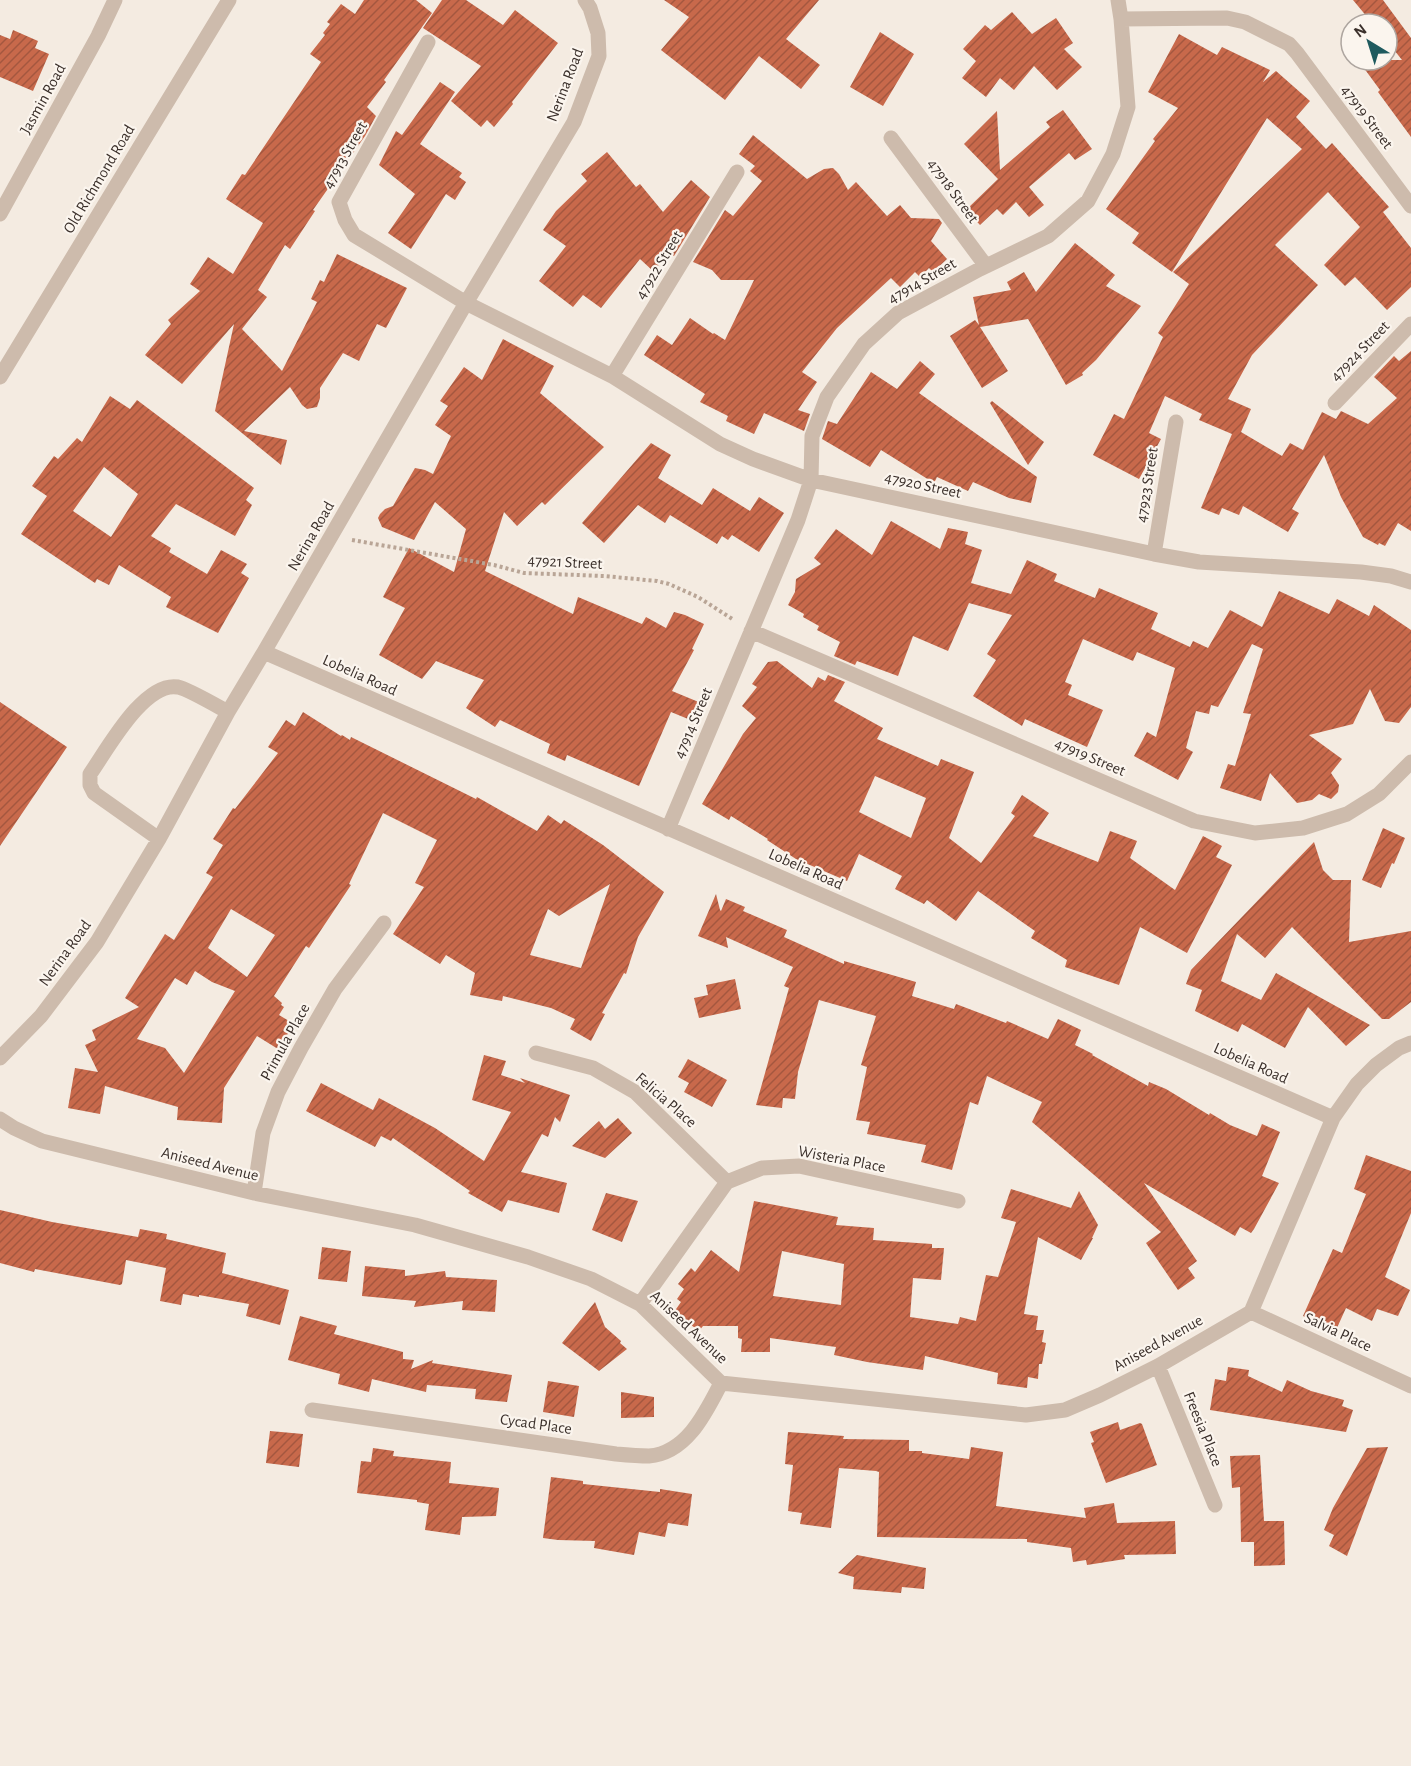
<svg xmlns="http://www.w3.org/2000/svg" width="1411" height="1766" font-family="'Alegreya Sans',sans-serif">
	<defs>
		<pattern id="building-hatch" width="6" height="6" patternUnits="userSpaceOnUse" patternTransform="scale(1.5)"><rect width="6" height="6" fill="#c8694b"/><path d="M-1 1l2-2M0 6l6-6M5 7l2-2" fill="none" stroke="#a4573f"/></pattern>
	</defs>
	<rect width="100%" height="100%" fill="#f4ebe1"/>
	<!-- building -->
	<path fill="url(#building-hatch)" fill-rule="evenodd" d="M364 0H416L432 13 384 80 386 82 367 107 376 116 365 136 313 210 315 211 290 249 285 245 258 290 267 297 242 329 282 371 317 302 311 299 320 280 324 282 337 254 407 288 386 328 377 324 359 361 343 353 320 388V398L317 407 307 409 302 405 290 387 244 431 287 440 281 465 215 411 234 324 182 384 145 355 171 324 168 320 200 291 190 284 208 257 233 274 263 223 226 199 242 174 245 175 321 62 310 54 325 35 323 33 330 24 327 22 341 4 355 14Z
		M442 0H466L503 25 515 10 558 43 512 102 513 104 494 127 487 120 481 127 451 101 481 66 423 28Z
		M664 0H819L786 39 820 65 801 89 759 56 725 100 661 50 689 17Z
		M1353 0H1383L1411 38V137L1378 92 1380 90 1358 60H1402L1387 41V24H1373Z
		M1012 12 1032 34 1056 18 1073 43 1064 49 1082 67 1057 90 1034 66 1014 90 1000 78 986 97 962 78 976 61 963 49 985 25 991 30Z
		M13 30 38 41 35 48 49 54 33 91 0 77V35L10 39Z
		M880 32 914 54 883 106 850 87Z
		M1179 34 1217 55 1222 47 1270 70 1263 82 1276 71 1310 101 1296 117 1326 149 1332 143 1389 207 1383 212 1411 248V287L1387 310 1355 277 1345 286 1324 265 1360 227 1328 192 1275 245 1318 285 1252 355 1228 399 1251 409 1241 432 1282 456 1290 443 1303 450 1322 412 1336 419 1341 411 1368 424 1397 398 1374 377 1394 356 1399 361 1411 351V531L1398 523 1385 546 1379 543 1378 545 1363 537 1341 497 1324 455 1292 509 1299 513 1288 532 1243 506 1239 515 1222 508 1219 515 1201 508 1232 434 1199 420 1202 414 1165 396 1149 433 1161 439 1139 479 1093 455 1114 414 1124 419 1163 337 1158 333 1189 284 1173 272 1302 149 1267 118 1172 272 1132 243 1139 233 1106 209 1155 141 1153 139 1178 108 1148 92Z
		M440 82 455 92 420 144 462 173 459 177 466 182 455 200 446 194 411 249 388 233 415 194 379 165 396 131 402 135Z
		M1063 110 1092 149 1075 160 1069 153 1029 187 1044 205 1029 217 1016 202 1003 215 997 209 980 225 966 210 998 179 964 144 997 111 1000 170 1050 127 1046 122Z
		M753 135 807 179 824 169 833 168 839 174 848 190 856 182 887 216 900 205 911 218 939 219 942 223 931 241 947 259 933 272 929 268 920 277 915 272 900 287 891 278 837 328 802 372 817 382 798 410 810 414 804 431 764 413 754 434 726 421 728 416 700 402 705 394 644 355 657 335 672 345 690 318 713 334 714 333 725 340 754 280H721L712 270 693 262 725 210 733 216 762 181 750 171 755 166 739 154Z
		M607 152 636 187 640 184 663 212 691 180 710 197 674 256 669 254 653 271 640 259 601 308 583 295 573 307 539 281 566 246 543 230 556 211 587 181 581 174Z
		M1075 243 1115 275 1106 286 1141 306 1096 360 1082 373 1083 375 1066 385 1028 319 980 327 1008 371 982 388 950 336 975 320 979 325 973 297 1011 290 1007 282 1024 272 1036 292Z
		M503 339 554 366 540 393 604 447 545 505 542 502 517 526 504 512 485 571 573 614 578 597 642 624 646 617 666 628 674 612 685 615 704 624 692 649 694 650 672 691 701 703 693 721 671 712 639 786 567 755 565 761 547 753 550 744 500 720 495 727 466 708 484 680 436 661 422 679 379 655 405 608 383 597 409 548 454 572 466 529 435 502 414 540 382 527 378 518 380 514 385 509 393 506 415 468 425 470 433 474 451 436 435 425 448 406 440 401 464 367 482 380Z
		M920 361 935 374 919 393 1037 477 1031 503 1009 498 973 482 968 491 937 477 934 483 881 450 870 467 822 439 828 421 837 424 871 372 897 389Z
		M110 396 130 409 137 400 254 488 246 500 252 505 235 536 176 504 151 536 171 548 169 552 207 574 221 550 247 564 241 573 249 578 218 633 166 607 171 597 119 565 109 585 97 579 95 583 21 534 47 496 32 486 54 456 58 459 77 438 82 442ZM104 467 138 494 111 537 73 511Z
		M992 401 1044 442 1028 465 990 403Z
		M651 443 671 455 658 478 702 505 713 488 750 511 759 497 784 513 759 552 732 535 728 540 722 536 717 544 670 515 665 523 638 505 604 543 582 523Z
		M891 521 940 549 948 528 968 532 965 544 982 550 971 583 1011 594 1027 560 1057 574 1054 581 1095 598 1099 588 1158 613 1151 629 1190 647 1193 641 1208 648 1230 610 1262 627 1279 591 1329 614 1337 599 1369 616 1374 605 1411 630V707L1399 723 1385 721 1370 689 1353 724 1309 735 1342 759 1331 773 1339 785 1338 792 1331 799 1319 794 1312 800 1297 803 1270 773 1261 801 1220 788 1228 764 1235 766 1251 714 1243 713 1263 649 1252 644 1218 707 1211 705 1209 714 1196 711 1186 748 1193 752 1178 780 1134 756 1147 732 1156 737 1175 668 1137 652 1133 661 1083 639 1065 682 1072 685 1068 695 1103 710 1087 747 1025 719 1022 726 973 696 996 660 987 654 1012 615 969 603 948 651 913 636 898 676 857 661 855 665 834 656 840 642 817 630 819 626 803 617 804 614 788 605 795 592 796 579 821 564 814 558 836 529 872 555Z
		M777 661 812 688 818 677 825 681 828 675 845 682 834 701 883 728 877 739 938 766 941 759 974 772 949 838 981 863 1015 816 1011 813 1022 795 1049 813 1033 836 1098 862 1110 831 1137 841 1130 858 1175 890 1203 836 1222 846 1216 857 1232 865 1187 953 1140 927 1119 985 1065 967 1067 960 1031 938 1035 931 978 891 956 921 927 900 924 904 895 889 902 876 859 854 847 881 796 859 767 840 768 839 731 816 729 820 702 804 743 734 756 718 742 706 757 687 752 684 768 662ZM875 776 926 798 911 838 859 812Z
		M0 702 67 747 0 846Z
		M303 712 341 736 342 735 350 740 351 737 476 799 477 797 537 831 548 815 561 824 564 820 603 845 664 892 638 937 626 974 624 973 602 1013 605 1014 591 1041 570 1029 575 1019 551 1008 503 996 502 1001 470 995 475 973 446 955 440 964 393 934 424 887 415 883 437 840 383 813 349 884 351 885 309 948 306 946 274 996 282 1003 281 1005 284 1007 279 1015 294 1024 278 1049 257 1036 224 1088 222 1123 177 1120 178 1107 105 1086 100 1114 68 1108 75 1068 98 1072 85 1045 96 1040 92 1030 139 1007 125 998 165 934 174 940 213 877 206 873 223 845 213 839 233 808 235 809 278 753 268 747 286 720 295 726ZM610 884 581 968 530 955 548 909 559 916ZM231 909 275 935 247 977 208 948ZM195 971 212 982 235 991 184 1073 165 1048 137 1039 175 978 187 985Z
		M1383 828 1405 838 1394 864 1392 863 1381 888 1362 880Z
		M1314 842 1323 870 1333 880H1351L1349 942 1411 931V1002L1389 1019H1382L1292 927 1265 958 1237 934 1221 981 1261 1000 1276 973 1370 1025 1346 1046 1308 1007 1285 1048 1242 1024 1238 1032 1195 1011 1202 990 1186 984 1191 970Z
		M716 894 720 910 721 911 726 899 745 907 743 911 787 930 784 937 844 964V961L916 982 912 996 954 1009 956 1004 1006 1023 1007 1021 1048 1039 1058 1019 1081 1030 1075 1045 1093 1054 1092 1055 1148 1086 1149 1082 1166 1089 1209 1115 1210 1113 1230 1125 1257 1136 1262 1124 1280 1132 1262 1176 1279 1183 1254 1229 1251 1233 1240 1227 1235 1236 1144 1183 1197 1261 1188 1268 1195 1278 1178 1290 1146 1243 1161 1232 1032 1122 1042 1102 987 1076 978 1105 970 1102 952 1170 921 1162 926 1145 867 1134 870 1122 856 1120 867 1067 861 1065 876 1016 819 1000 798 1072 795 1099 783 1098 782 1108 756 1105 789 988 784 986 793 967 726 937 728 948 698 936Z
		M735 979 741 1009 699 1018 694 998 708 995 706 985Z
		M484 1055 506 1061 501 1075 525 1083 520 1078 570 1095 560 1122 555 1117 548 1137 542 1134 521 1172 567 1183 559 1213 508 1200 502 1212 468 1193 470 1191 393 1138 391 1141 381 1136 375 1147 306 1111 321 1083 373 1110 379 1098 435 1128 484 1161 511 1112 472 1100Z
		M688 1059 727 1080 712 1107 684 1092 689 1083 678 1077Z
		M618 1118 632 1133 605 1158 572 1146 599 1121 605 1129Z
		M1366 1155 1411 1171V1213L1385 1277 1410 1290 1398 1316 1377 1309 1372 1321 1346 1308 1336 1330 1303 1316 1333 1249 1342 1253 1366 1194 1354 1189Z
		M1011 1189 1071 1208 1079 1191 1098 1225 1092 1238H1093L1081 1260 1038 1237 1024 1314 1038 1316 1036 1330H1044L1042 1342 1046 1343 1042 1364H1039L1038 1379 1028 1377 1027 1388 997 1384 998 1373 925 1356 923 1370 867 1362 834 1355 836 1347 770 1338V1352H741L742 1339 738 1338V1326H703L699 1331 674 1312 681 1302 677 1299 684 1289 678 1284 691 1268 695 1272 711 1250 739 1272 754 1201 838 1217 836 1225 874 1228 873 1240 932 1244V1248H944L941 1280 913 1278 910 1317 958 1324 960 1317 976 1321 986 1275 998 1277 1016 1222 1001 1218ZM782 1251 844 1264 841 1305 773 1296Z
		M606 1193 638 1201 622 1242 592 1230Z
		M0 1210 52 1222 138 1237 140 1229 167 1234 166 1239 226 1253 222 1273 289 1290 280 1325 246 1316 249 1304 199 1295V1297L183 1294 181 1305 160 1301 166 1268 126 1260 122 1284 120 1285 35 1269 34 1272 0 1263Z
		M322 1247 351 1251 347 1282 318 1279Z
		M365 1266 405 1270V1276L445 1271 446 1277 497 1280 495 1312 462 1310 463 1301 414 1307 416 1301 362 1296Z
		M595 1302 605 1327 621 1341 620 1343 627 1349 599 1371 562 1343Z
		M300 1316 337 1326 334 1334 403 1352V1359L414 1360 411 1369 433 1360 432 1363 512 1375 507 1402 475 1399 476 1389 427 1385 426 1392 372 1379 369 1392 338 1384 340 1374 288 1360Z
		M1228 1367 1249 1370 1248 1376 1282 1392 1287 1380 1311 1391 1344 1400 1342 1406 1353 1410 1346 1432 1210 1410 1215 1379 1226 1381Z
		M548 1381 579 1386 574 1417 543 1412Z
		M621 1392 654 1397V1417L621 1418Z
		M1118 1422 1120 1430 1140 1423 1142 1424 1157 1465 1106 1483 1091 1443 1094 1442 1090 1432Z
		M270 1431 303 1434 299 1467 266 1463Z
		M788 1432 844 1436 843 1439 909 1440V1451H922V1453L969 1459 971 1447 1003 1452 996 1506 1086 1518 1084 1508 1114 1503 1117 1523 1175 1521 1176 1554 1124 1555 1125 1559 1087 1565 1086 1560 1073 1562 1071 1548 1027 1542V1539L877 1537 879 1472 876 1471 839 1468 831 1528 800 1524 802 1513 788 1511 793 1465 785 1464Z
		M1388 1447 1352 1543 1347 1556 1329 1546 1334 1535 1324 1530 1333 1508 1367 1448Z
		M373 1448 394 1451 393 1456 451 1462 449 1483 499 1488 496 1516 462 1517 460 1535 425 1530 429 1504 417 1502V1500L357 1493 361 1461 371 1462Z
		M1260 1455 1264 1521H1284L1285 1565 1254 1566V1542H1241L1240 1487 1232 1488 1230 1456Z
		M551 1477 583 1481V1484L660 1492V1489L692 1494 688 1526 668 1523 665 1537 639 1532 634 1555 594 1548 595 1541 558 1540 543 1538Z
		M857 1555 926 1568 924 1589 902 1587 901 1593 853 1589 854 1577 838 1573Z"/>
	<g fill="none" stroke-linecap="round" stroke-linejoin="round">
		<!-- path -->
		<path stroke="#b9a596" stroke-width="4" stroke-dasharray="3 3" stroke-linecap="butt" d="M352 540 494 565 524 573 604 576 657 581 669 584 698 597 734 620"/>
		<!-- minor -->
		<path stroke="#cdbbac" stroke-width="15" d="M1121 19 1227 18 1245 22 1289 44 1297 53 1411 206
			M428 42 339 202 345 220 354 235 466 303 612 376 720 444 753 459 811 480 1154 554 1199 562 1361 572 1391 576 1411 582
			M891 138 986 266
			M0 214 98 36 115 0
			M612 376 737 172
			M0 377 229 0
			M1335 403 1411 324
			M1154 554 1176 422
			M751 631 1194 821 1255 833 1303 828 1347 814 1379 794 1411 762
			M264 652 1333 1118
			M668 829 798 520 811 480 812 436 827 397 864 344 898 313 980 269 1048 236 1088 201 1113 154 1128 107 1121 19 1118 0
			M159 839 94 793 90 785V774C107 750 144 681 178 687 188 689 217 706 228 712
			M536 1053 593 1068 635 1092 727 1182
			M0 1058 41 1016 97 942 159 839 228 712 264 652 466 303 574 122 599 56 598 33 590 8 585 0
			M0 1119 14 1128 42 1141 254 1193 415 1225 528 1257 591 1279 640 1304 721 1383 1026 1415 1065 1410 1100 1395 1158 1366 1251 1312 1333 1118 1357 1084 1376 1065 1399 1048 1411 1043
			M254 1193 263 1133 278 1092 301 1048 335 989 384 923
			M640 1304 727 1182 762 1168 799 1166 958 1201
			M1251 1312 1411 1386
			M1158 1366 1215 1505
			M312 1410 616 1454C627 1455 638 1456 649 1456 687 1453 706 1412 721 1383"/>
	</g>
	<g text-anchor="middle" dominant-baseline="central" stroke-width="4.5" stroke-linejoin="round" paint-order="stroke">
		<!-- street labels -->
		<g font-size="16" fill="#3b302b" stroke="#fbf5ee">
			<text transform="translate(565 85) rotate(-69)">Nerina Road</text>
			<text transform="translate(43 99) rotate(-61)">Jasmin Road</text>
			<text transform="translate(1367 117) rotate(53)">47919 Street</text>
			<text transform="translate(345 155) rotate(-61)">47913 Street</text>
			<text transform="translate(99 179) rotate(-59)">Old Richmond Road</text>
			<text transform="translate(953 191) rotate(54)">47918 Street</text>
			<text transform="translate(659 265) rotate(-59)">47922 Street</text>
			<text transform="translate(922 281) rotate(-30)">47914 Street</text>
			<text transform="translate(1360 351) rotate(-46)">47924 Street</text>
			<text transform="translate(923 485) rotate(12)">47920 Street</text>
			<text transform="translate(1147 485) rotate(-81)">47923 Street</text>
			<text transform="translate(311 536) rotate(-60)">Nerina Road</text>
			<text transform="translate(565 562) rotate(3)">47921 Street</text>
			<text transform="translate(360 675) rotate(24)">Lobelia Road</text>
			<text transform="translate(693 723) rotate(-67)">47914 Street</text>
			<text transform="translate(1090 757) rotate(23)">47919 Street</text>
			<text transform="translate(806 869) rotate(24)">Lobelia Road</text>
			<text transform="translate(65 953) rotate(-54)">Nerina Road</text>
			<text transform="translate(285 1042) rotate(-61)">Primula Place</text>
			<text transform="translate(1251 1063) rotate(24)">Lobelia Road</text>
			<text transform="translate(666 1100) rotate(41)">Felicia Place</text>
			<text transform="translate(842 1159) rotate(11)">Wisteria Place</text>
			<text transform="translate(210 1164) rotate(14)">Aniseed Avenue</text>
			<text transform="translate(689 1327) rotate(43)">Aniseed Avenue</text>
			<text transform="translate(1338 1332) rotate(25)">Salvia Place</text>
			<text transform="translate(1158 1343) rotate(-29)">Aniseed Avenue</text>
			<text transform="translate(536 1424) rotate(8)">Cycad Place</text>
			<text transform="translate(1203 1429) rotate(68)">Freesia Place</text>
		</g>
	</g>
	<!-- north arrow -->
	<g transform="translate(1369 42) rotate(322)"><circle r="28" fill="#fbf5ee" stroke="#aea6a0" stroke-width="1.5"/>
	<path d="M0-4.5L10 22L0 15L-10 22Z" fill="#1f5a5e"/>
	<text y="-9" font-size="16" font-weight="bold" text-anchor="middle" fill="#3b302b">N</text>
	</g>
</svg>
